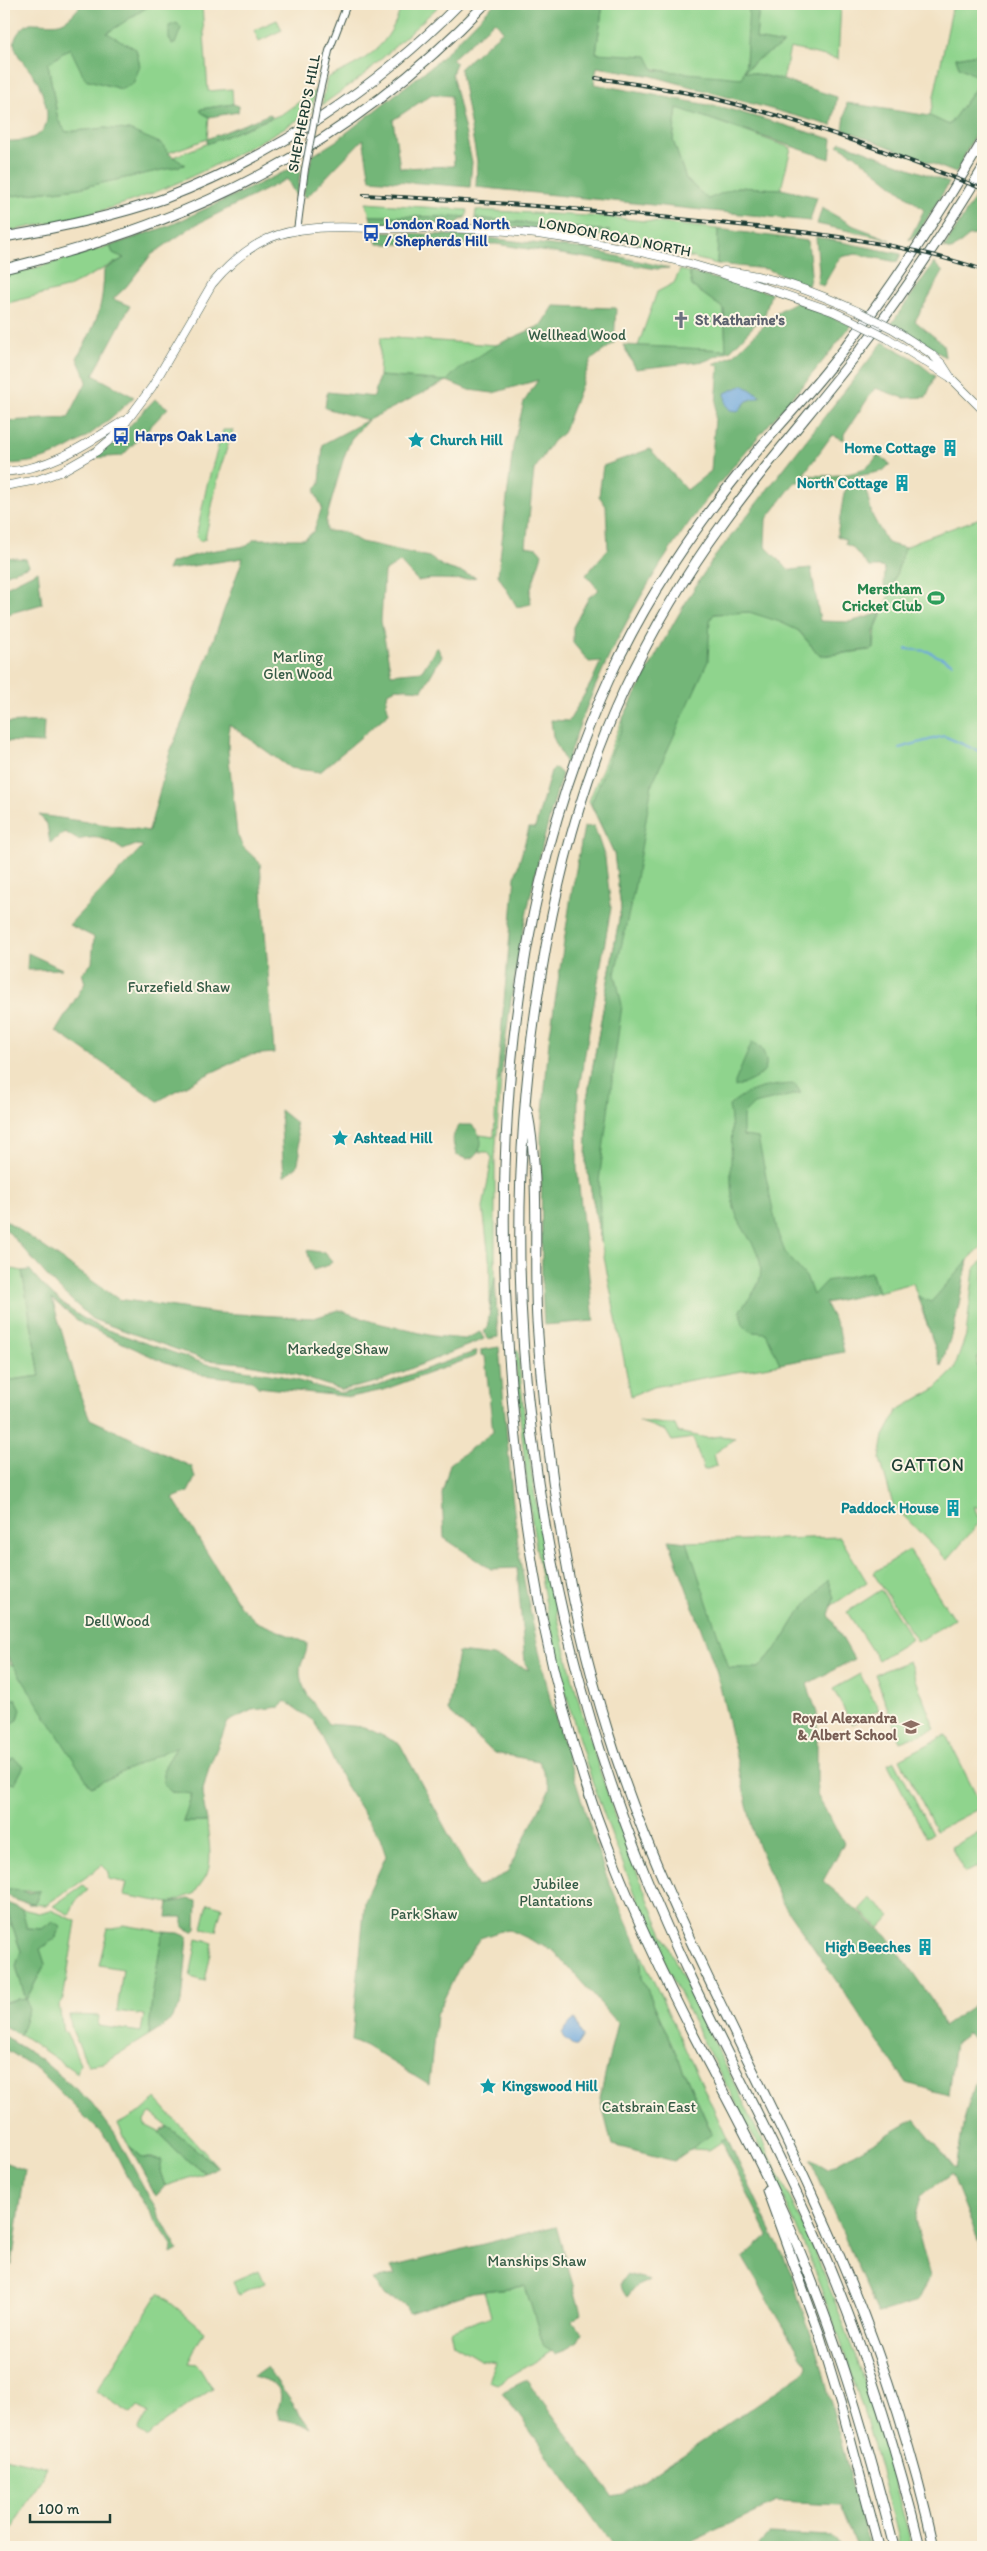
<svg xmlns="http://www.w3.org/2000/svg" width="987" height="2551" font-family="Itim,sans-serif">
	<rect width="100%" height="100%" fill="#fcf5e5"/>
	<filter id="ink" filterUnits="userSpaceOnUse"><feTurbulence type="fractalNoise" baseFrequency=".02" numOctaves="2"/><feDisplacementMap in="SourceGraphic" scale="10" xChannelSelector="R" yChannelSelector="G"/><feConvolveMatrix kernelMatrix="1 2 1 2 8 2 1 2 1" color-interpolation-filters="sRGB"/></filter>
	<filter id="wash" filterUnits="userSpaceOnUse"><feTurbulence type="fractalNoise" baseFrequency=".0096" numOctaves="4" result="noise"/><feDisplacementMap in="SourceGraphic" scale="20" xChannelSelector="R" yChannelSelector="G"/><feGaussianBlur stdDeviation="1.12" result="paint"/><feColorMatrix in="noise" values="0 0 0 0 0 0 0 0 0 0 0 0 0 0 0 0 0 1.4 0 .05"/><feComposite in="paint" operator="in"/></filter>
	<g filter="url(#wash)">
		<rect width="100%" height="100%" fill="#f2e2c4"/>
		<!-- green -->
		<path fill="#8fd48d" stroke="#578860" d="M152 4 202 5 208 91 232 89 233 104 201 109V112L209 117 207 139 168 153 162 144 105 128 66 132 58 120 48 64 70 48 73 50 85 79 122 89 133 84 107 33Z
			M402 4H441L364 75 322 105 327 78C367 60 389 48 402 4Z
			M603 4H751L745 71 758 59 783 44 756 39 759 4H841L838 59 790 48 783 80 744 72 742 78C691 79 645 68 596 53Z
			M953 4H983V53L956 58 959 67 982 79 949 125 930 116Z
			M277 20 282 30 259 41 254 30Z
			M316 90 311 112C244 152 172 191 97 212 66 220 35 226 4 232V197L79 188 184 165 173 157 282 114Z
			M677 107 791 148 781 189 737 187 708 200 686 179 673 140Z
			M366 203 468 210 466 217 370 216Z
			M476 210 607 217 718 229 717 264 607 236 609 231 475 218Z
			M110 246 113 253 124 258 66 288 4 304V275L28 270Z
			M680 270 689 272 692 286 724 309 726 350 638 346 657 292 674 283Z
			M381 337 496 345 447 381 379 376Z
			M223 430H233L220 469 205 539 200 541 196 537 207 485Z
			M983 517V1245L968 1260 953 1332 927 1325 913 1283 878 1292 871 1272 813 1296 774 1291 780 1364 653 1387 631 1396 586 1164 588 1093 621 908 614 853 589 801 621 723 714 608V614L749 612 784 614 820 656 871 650 874 648 876 627 886 604 905 548 922 539Z
			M501 1078 495 1158V1276L490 1307V1266L483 1208 492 1158 488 1152H479L480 1135 494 1137 497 1081Z
			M983 1260V1350L977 1359 978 1375 983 1368V1510L974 1506 980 1522 947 1560 893 1505 880 1459 884 1436 898 1410 935 1389 954 1370 966 1335 974 1269Z
			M4 1267 22 1271 40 1376 4 1381Z
			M515 1350H518C533 1531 568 1701 636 1870 686 1996 753 2115 809 2239 853 2339 885 2442 912 2547H901C870 2424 832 2302 778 2186 755 2136 727 2088 702 2039 666 1967 633 1893 605 1817 549 1667 525 1510 515 1350Z
			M638 1421 675 1425 678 1432 707 1438 721 1436 735 1438 714 1454 717 1466 704 1470 693 1438 672 1441 666 1431Z
			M840 1537 867 1582 831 1606 834 1598 798 1614 781 1642 759 1668H728L687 1542Z
			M909 1550 954 1619 918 1642 873 1573Z
			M881 1590 912 1639 878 1660 847 1612Z
			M4 1651 10 1664 178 1746 165 1766 171 1792 192 1793 183 1822H207C208 1838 213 1859 207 1874 204 1881 198 1887 194 1894L169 1903 124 1895 127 1883 108 1879 109 1872 102 1865C84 1880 65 1891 46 1905L28 1904 35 1903 40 1891H4Z
			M909 1661 935 1729 900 1742 875 1674Z
			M860 1674 879 1710 852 1724 833 1689Z
			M946 1735 982 1807 936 1831 900 1759Z
			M895 1761 932 1834 926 1837 888 1764Z
			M983 1831V1864L965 1873 951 1847Z
			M83 1885 88 1890 75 1902 70 1915 53 1906Z
			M870 1898 891 1916 880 1928 859 1910Z
			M208 1903 222 1907 216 1931 202 1928Z
			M4 1904 21 1951 16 1966 26 2000 45 1964 40 1949 42 1929 26 1928 22 1909 39 1913 51 1910 76 1921 63 2000 59 2005 63 2031 66 2032 80 2063 77 2073 20 2034 29 2009 17 1999 4 2002Z
			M123 1925 165 1932 162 1937 152 1997 149 2035 104 2063 88 2065 72 2030 69 2015 99 2016 98 2026 141 2032 144 2015 117 2011 123 1969 99 1965 108 1928H118Z
			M197 1939 213 1943 205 1981 190 1977Z
			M640 1952 727 2138 709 2150 690 2149 712 2133 642 1978Z
			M156 2099 218 2167 152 2114 148 2115 144 2121 145 2125 159 2132 175 2150 205 2173 165 2186 160 2171 153 2158H143L129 2146 118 2124 141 2112Z
			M259 2270 265 2283 238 2295 233 2281Z
			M525 2286 544 2346 552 2351 497 2384 489 2381 496 2362 480 2359 453 2343 450 2331 491 2316 484 2291Z
			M159 2293 204 2331 188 2363 197 2364 212 2389 164 2422 148 2438 138 2430 148 2414 138 2406 131 2414 96 2391Z
			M4 2457 47 2467 8 2536H4Z"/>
		<!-- forest -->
		<path fill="#73b678" stroke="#497a56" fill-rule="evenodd" d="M82 4H152L107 33 136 49 140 66 133 84 121 89 85 79 70 48 48 64 58 120 66 132 105 128 129 130 162 144 168 153 185 165 79 188 4 197V141C50 143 55 121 38 83 32 70 18 60 15 47 12 37 22 27 30 23 60 23 61 29 82 4Z
			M494 4H603L596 53 647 56 654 70 742 78 746 64 749 4H759L756 39 784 44 758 59 744 71 783 80 837 97 832 126 652 76 597 67 594 84 725 108 832 139 830 159 677 108 673 140 686 179 708 199 737 187 781 189 817 197 810 221 476 187 477 161 460 68 503 31 495 21 452 59 456 63 452 74 472 162 470 187 370 179 363 139 307 197 303 196 312 156 336 141 438 61ZM432 94 451 96 454 166 400 168 393 120Z
			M177 23 181 28 175 44H172L169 38V26Z
			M983 53V118L956 173 843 129 847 103 930 116 949 125 982 79 959 67 956 58Z
			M233 104 239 106 238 112 209 117 201 112V109Z
			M270 114 272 117 207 144V139Z
			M841 142 949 183 917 235 909 240 924 210 855 155 838 145Z
			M301 164 297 198 287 179 193 226 151 255 126 287 113 299 130 306 93 375 134 397C106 423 78 448 42 459 30 463 16 463 4 465V421L68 418 87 381 77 358C96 324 103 310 104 270L124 258 113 253 110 246 171 225Z
			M978 193 983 195V234L969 236 952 250 944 248Z
			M822 208 854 226 891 240 817 224Z
			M370 216 466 217 455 224 372 223Z
			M475 218 610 231 607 236 478 224Z
			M718 229 808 241 811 274 808 286 767 269 717 264Z
			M375 232 469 236 586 249 669 268 657 269 496 244H378Z
			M816 237 901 254 897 262 856 254 840 257 823 286 817 283 819 271Z
			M934 263 943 272 915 321 943 344 945 357 892 323Z
			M689 272 771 293 765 314 731 350 705 361 636 369 623 345 726 350 724 309 692 286Z
			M795 302 851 325C811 379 764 428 722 480 653 564 599 661 566 764L553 737 551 720 569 721 591 683 601 661 589 662 573 643V627L589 597 599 590 586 575 608 549 606 506 599 496 603 466 650 449 687 490 711 471 719 366 714 364 734 355 779 311ZM743 385 760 396 747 401 738 411Z
			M554 306 616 308 614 343 591 360 563 433 553 441 534 470 526 546 537 548 542 554 530 592 531 604 517 607 498 575 513 447 524 402 538 380 493 393 469 390 447 381 368 420 351 439 344 457 326 520V531L344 532 361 542 429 557 444 567 476 577C457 583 438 576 418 581L400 562 384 572 381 621 391 674 422 671 437 647 442 656 422 690 396 688 388 692 386 702 389 713 320 772 290 768 229 724 228 750 237 834 243 847 260 863 274 1053 249 1055 202 1077 158 1101 56 1031 85 983 82 973 92 963 94 937 69 925 143 846 136 845 123 850C106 838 98 835 78 840L65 832 50 843 47 824 39 815 149 831 170 752 194 693 243 558 167 570 170 563 209 551 247 546 254 539H305L314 531 322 507 315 493 316 487 320 484 323 444 368 420 325 408 327 392 374 397 379 376 447 381 455 372 496 345 542 325Z
			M883 342 911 357 935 376 926 397 904 398 875 388 844 434V440L832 435 803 475C825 476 867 479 877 455L890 464 883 471 858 476 840 486 837 481 795 482 766 520 765 546 789 570 811 568 820 621 850 622 881 613 874 632V649L820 656 799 631 780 622 749 612 714 614 710 620 708 661 652 784 634 890 615 974 622 1005 599 1181 601 1242 586 1164 588 1094 621 908 614 853 591 804 623 725V718C651 664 679 610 713 559Z
			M155 399 168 408 122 456 91 458 118 438Z
			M864 481 872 515 887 543 905 548 890 592 884 586 885 570 882 567H869L852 547 845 544 846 540 837 536 844 493 848 486Z
			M4 557 26 559 29 566 4 575Z
			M38 571 42 604 4 615V588Z
			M44 721 43 743 4 741V723Z
			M556 768 562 774C532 874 512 974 501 1078L497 1081 515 877 529 828H535L551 771Z
			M594 826 605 858 611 908 578 1093 577 1169 594 1321 544 1325 542 1285 541 1136 549 1041 571 896 584 827Z
			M28 953 62 969 27 970Z
			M752 1042C759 1045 762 1048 765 1056 772 1075 749 1082 735 1087V1082Z
			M795 1084 801 1093 754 1104 743 1115V1136L758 1138 778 1234 785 1252 807 1278 813 1295 826 1281 871 1272 878 1292 825 1303 839 1330 844 1352 780 1364 766 1333 752 1332 743 1325 740 1310C747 1301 758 1289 760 1277 765 1252 744 1236 736 1214 725 1184 736 1137 729 1106 747 1088 771 1085 795 1084Z
			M280 1110 295 1122 300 1153 297 1167 284 1176Z
			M460 1125H472C482 1135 485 1146 474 1157L467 1159 456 1155C453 1141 450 1137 460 1125Z
			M4 1219 118 1299 217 1313 257 1315 314 1318 339 1310 373 1322 433 1336 465 1339 480 1332 484 1339 378 1382 342 1390 284 1371 244 1363 206 1360 92 1319 56 1286 4 1227Z
			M307 1250 325 1253 332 1261 329 1265 313 1270Z
			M968 1260 954 1327 941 1366 918 1296 931 1302Z
			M30 1270C48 1294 75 1316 102 1328L206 1364 281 1376 340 1393 372 1388 477 1351 476 1356 383 1390 351 1397 258 1387 252 1380 203 1375 157 1359 82 1324 52 1299 81 1397 90 1419 192 1467 195 1478 188 1492 173 1498 240 1606 257 1622 307 1643C307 1653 304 1657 301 1665 295 1685 318 1708 328 1724L364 1727 400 1744 477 1887 507 1873 550 1788 539 1761 494 1753 448 1711 458 1652 493 1656 529 1670 525 1663 517 1568 491 1569 444 1538 442 1493 450 1464 493 1432 485 1356 481 1355V1350L499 1347 512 1494 520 1561 533 1625 551 1703 582 1802 605 1873 640 1952 642 1978 712 2134 674 2161 612 2145 600 2098 617 2022 554 1951 507 1929 480 1938 460 1966 436 2015 429 2085 366 2046 352 2040 365 1901 386 1856 380 1838 344 1783 315 1722 285 1701 280 1707 252 1710 228 1722 209 1767 202 1794 207 1822H183L192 1794 171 1792 163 1783 165 1766 177 1746 91 1787 4 1651V1381L40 1376 22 1271Z
			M495 1277 498 1337 487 1339 484 1331 487 1329Z
			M669 1540 687 1542 729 1668H759L781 1642 798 1614 828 1580 834 1598 829 1615 854 1659 807 1684 817 1713V1795L844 1843 823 1881 886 1935 933 2001 943 2026 983 1999V2050L968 2033 955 2043 948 2095 907 2083 781 1901 754 1835 717 1673Z
			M4 1698 16 1699 21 1709 18 1720 7 1726 4 1725Z
			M13 1758 24 1766 15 1783 5 1781V1766Z
			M14 1889 29 1893 40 1891 35 1903 18 1901 4 1893V1891Z
			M189 1899 197 1901 196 1929 193 1932 183 1927V1917H167L169 1903Z
			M4 1902 22 1909 27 1928 42 1929 52 1921 60 1926 56 1938 40 1949 45 1964 26 2000 29 2009 20 2035 4 2026V2003L17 1999 26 2000 16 1966 21 1951Z
			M165 1932 179 1933 188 1937 182 2003 168 2023 149 2035 152 1997 162 1937Z
			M4 2036 39 2058 91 2102 115 2134 178 2250 171 2254 172 2245 132 2186 110 2142 37 2069 4 2048Z
			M983 2058V2253L952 2174 921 2195 915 2220 930 2277 918 2301 878 2313 810 2159 827 2169 915 2119 956 2169 964 2119Z
			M168 2127 218 2167 205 2173 175 2150 159 2132Z
			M727 2138 792 2275 798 2298 818 2353 868 2547H856L839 2505 776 2502 689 2543 691 2547H614L502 2392 527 2380 612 2496 624 2494 803 2373 807 2366 743 2258 768 2235 721 2140Z
			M129 2146 143 2158 162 2160 160 2171 165 2186 156 2196Z
			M4 2162 25 2170 12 2265 4 2266Z
			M556 2226 581 2313 573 2321 582 2333 578 2341 556 2354 544 2347 525 2286 473 2292 409 2313 404 2304 385 2297 372 2279 395 2275 391 2267Z
			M626 2274 650 2280 635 2287 627 2297C620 2288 619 2283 626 2274Z
			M267 2367 310 2428 299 2423 279 2419 277 2411C288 2386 274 2383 253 2377Z
			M769 2534 832 2537 843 2547H757Z"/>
		<!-- water -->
		<path fill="#6da7dd" stroke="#467288" d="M743 385 761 396 747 401 738 411 730 410 726 405 725 393Z
			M575 2020 583 2037 577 2046H574L563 2037 562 2033 571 2022Z"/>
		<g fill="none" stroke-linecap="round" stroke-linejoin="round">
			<!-- stream -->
			<path stroke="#6da7dd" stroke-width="2" d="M906 649 927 651 952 663
				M899 748 944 736 983 753"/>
		</g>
	</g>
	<g filter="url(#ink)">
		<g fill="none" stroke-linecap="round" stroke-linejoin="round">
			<!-- secondary casing -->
			<g stroke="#3f564a" stroke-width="8">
				<path id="secondary" d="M319 95 329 51 347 4
					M297 231 305 169"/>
			</g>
			<!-- primary casing -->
			<g stroke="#3f564a" stroke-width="9">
				<path id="primary" d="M724 271C770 275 815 292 857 311
					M893 329 930 353 942 364 951 378 983 410
					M887 338 950 377
					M4 472C50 469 85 445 123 421
					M4 486 37 480 62 471 97 451 117 434 152 387 212 284C227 266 246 249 267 239 302 223 349 228 386 228 437 228 487 228 537 234 595 242 655 253 711 270 751 283 792 297 832 311L851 320"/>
			</g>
			<!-- motorway casing -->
			<g stroke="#3f564a" stroke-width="11">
				<path id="motorway" d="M4 237C57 228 112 217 163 199 273 157 377 88 459 4
					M4 269C195 222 348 147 485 4
					M527 1109C541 1178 533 1251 537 1321 546 1460 566 1598 608 1732 659 1897 745 2046 816 2203 867 2313 908 2429 934 2547
					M767 2190 820 2336 843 2412 879 2547
					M894 2547C864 2428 829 2311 777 2199 752 2144 722 2090 694 2036 664 1978 636 1918 612 1857 551 1703 524 1548 511 1384 492 1146 509 896 610 677 645 601 691 532 744 467 771 433 802 402 829 368 887 297 937 219 983 140
					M920 2547C895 2442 861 2339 818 2240 764 2118 696 2001 646 1877 531 1594 491 1277 541 975 557 877 582 780 624 690 652 631 685 575 723 523 766 463 815 408 860 350 905 292 945 231 983 168"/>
			</g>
			<!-- secondary -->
			<use href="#secondary" stroke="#fff" stroke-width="6"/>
			<!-- primary -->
			<use href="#primary" stroke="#fff" stroke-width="8"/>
			<!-- motorway -->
			<use href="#motorway" stroke="#fff" stroke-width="9"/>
			<!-- rail casing -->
			<g stroke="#1f3d34" stroke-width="4">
				<path id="rail" d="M596 78C635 84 674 89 712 98 805 121 894 154 983 189
					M364 195C483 201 601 210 719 223 807 232 899 241 983 270"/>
			</g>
			<!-- rail -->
			<use href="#rail" stroke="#fcf5e5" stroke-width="2" stroke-dasharray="5.5" stroke-linecap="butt"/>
			<!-- secondary-bridge casing -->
			<g stroke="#3f564a" stroke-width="8" stroke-linecap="butt">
				<path id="secondary-bridge" d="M305 169 319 95"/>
			</g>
			<!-- primary-bridge casing -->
			<g stroke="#3f564a" stroke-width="9" stroke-linecap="butt">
				<path id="primary-bridge" d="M857 311 893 329
					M851 320 887 338"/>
			</g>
			<!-- secondary-bridge -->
			<use href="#secondary-bridge" stroke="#fff" stroke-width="6"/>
			<!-- primary-bridge -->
			<use href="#primary-bridge" stroke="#fff" stroke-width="8"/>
		</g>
	</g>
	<!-- icons -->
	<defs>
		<g id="bus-bare" transform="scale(1.35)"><path d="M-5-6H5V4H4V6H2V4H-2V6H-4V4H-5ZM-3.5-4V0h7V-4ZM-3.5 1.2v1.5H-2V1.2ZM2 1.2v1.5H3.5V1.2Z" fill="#1a4fb4" stroke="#fcf5e5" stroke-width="2.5" paint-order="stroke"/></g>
		<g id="church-bare" transform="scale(1.35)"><path d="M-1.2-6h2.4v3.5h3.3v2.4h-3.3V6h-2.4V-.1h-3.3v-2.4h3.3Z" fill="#6b7280" stroke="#fcf5e5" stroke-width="2.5" paint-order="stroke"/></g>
		<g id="sight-bare" transform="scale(1.35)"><path d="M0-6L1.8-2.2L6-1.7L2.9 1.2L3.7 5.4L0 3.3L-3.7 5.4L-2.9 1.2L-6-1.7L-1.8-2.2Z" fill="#0f9aa8" stroke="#fcf5e5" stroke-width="2.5" paint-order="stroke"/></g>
		<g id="building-bare" transform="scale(1.35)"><path d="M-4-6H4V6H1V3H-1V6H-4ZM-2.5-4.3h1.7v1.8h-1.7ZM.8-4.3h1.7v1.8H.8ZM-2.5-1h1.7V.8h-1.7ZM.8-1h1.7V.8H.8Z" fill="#0f9aa8" stroke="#fcf5e5" stroke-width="2.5" paint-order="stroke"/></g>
		<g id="stadium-bare" transform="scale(1.35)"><path d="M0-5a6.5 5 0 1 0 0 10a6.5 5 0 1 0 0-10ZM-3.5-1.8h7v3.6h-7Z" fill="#2e9e5b" stroke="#fcf5e5" stroke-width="2.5" paint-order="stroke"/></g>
		<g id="school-bare" transform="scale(1.35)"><path d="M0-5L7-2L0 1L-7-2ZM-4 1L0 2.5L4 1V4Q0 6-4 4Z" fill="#8d6e63" stroke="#fcf5e5" stroke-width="2.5" paint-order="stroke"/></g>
	</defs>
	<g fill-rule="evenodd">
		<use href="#bus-bare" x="371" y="233"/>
		<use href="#church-bare" x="681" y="320"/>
		<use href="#bus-bare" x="121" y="436"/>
		<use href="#sight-bare" x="416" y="440"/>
		<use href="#building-bare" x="950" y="448"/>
		<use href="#building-bare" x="902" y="483"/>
		<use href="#stadium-bare" x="936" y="598"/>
		<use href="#sight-bare" x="340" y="1138"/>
		<use href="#building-bare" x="953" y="1508"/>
		<use href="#school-bare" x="911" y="1727"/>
		<use href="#building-bare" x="925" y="1947"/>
		<use href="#sight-bare" x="488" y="2086"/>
	</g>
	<g text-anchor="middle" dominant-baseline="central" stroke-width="4" stroke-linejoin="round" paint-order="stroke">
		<!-- street labels -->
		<g font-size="15" fill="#1f3d34" stroke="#fcf5e5">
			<text transform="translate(304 113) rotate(-79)">SHEPHERD'S HILL</text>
			<text transform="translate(615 237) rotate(11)">LONDON ROAD NORTH</text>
		</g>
		<!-- transit labels -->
		<g font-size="15" font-weight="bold" fill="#164399" stroke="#fcf5e5" text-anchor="start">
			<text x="385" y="224">London Road North<tspan x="385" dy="17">/ Shepherds Hill</tspan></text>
			<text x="135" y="436">Harps Oak Lane</text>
		</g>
		<!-- worship labels -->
		<g font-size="15" font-weight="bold" fill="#5b616d" stroke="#fcf5e5" text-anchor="start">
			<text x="695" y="320">St Katharine's</text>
		</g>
		<!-- park labels -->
		<g font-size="15" fill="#355b46" stroke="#fcf5e5">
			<text x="577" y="335">Wellhead Wood</text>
			<text x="298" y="657">Marling<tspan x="298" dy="17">Glen Wood</tspan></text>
			<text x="179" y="987">Furzefield Shaw</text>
			<text x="338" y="1349">Markedge Shaw</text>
			<text x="117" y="1621">Dell Wood</text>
			<text x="556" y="1884">Jubilee<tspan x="556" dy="17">Plantations</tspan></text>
			<text x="424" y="1914">Park Shaw</text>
			<text x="649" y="2107">Catsbrain East</text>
			<text x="537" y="2261">Manships Shaw</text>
		</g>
		<!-- culture labels -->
		<g font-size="15" font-weight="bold" fill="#0d838f" stroke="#fcf5e5" text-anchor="end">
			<text x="430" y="440" text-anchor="start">Church Hill</text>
			<text x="936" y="448">Home Cottage</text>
			<text x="888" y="483">North Cottage</text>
			<text x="354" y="1138" text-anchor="start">Ashtead Hill</text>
			<text x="939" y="1508">Paddock House</text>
			<text x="911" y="1947">High Beeches</text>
			<text x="502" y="2086" text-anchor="start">Kingswood Hill</text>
		</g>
		<!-- leisure labels -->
		<g font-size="15" font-weight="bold" fill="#27864d" stroke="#fcf5e5" text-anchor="end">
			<text x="922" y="589">Merstham<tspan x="922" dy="17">Cricket Club</tspan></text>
		</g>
		<!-- education labels -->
		<g font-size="15" font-weight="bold" fill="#785e54" stroke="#fcf5e5" text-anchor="end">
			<text x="897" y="1718">Royal Alexandra<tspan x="897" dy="17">&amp; Albert School</tspan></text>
		</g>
		<!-- quarter labels -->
		<g font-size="18" letter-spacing="1" fill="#1f3d34" stroke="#fcf5e5">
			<text x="928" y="1465">GATTON</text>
		</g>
	</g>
	<!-- margin -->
	<rect width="987" height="2551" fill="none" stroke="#fcf5e5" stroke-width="20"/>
	<!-- scale -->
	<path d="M30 2514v8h80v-8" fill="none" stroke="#1f3d34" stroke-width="2.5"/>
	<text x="38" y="2514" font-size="15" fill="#1f3d34" stroke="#fcf5e5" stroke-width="4" paint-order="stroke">100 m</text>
</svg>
